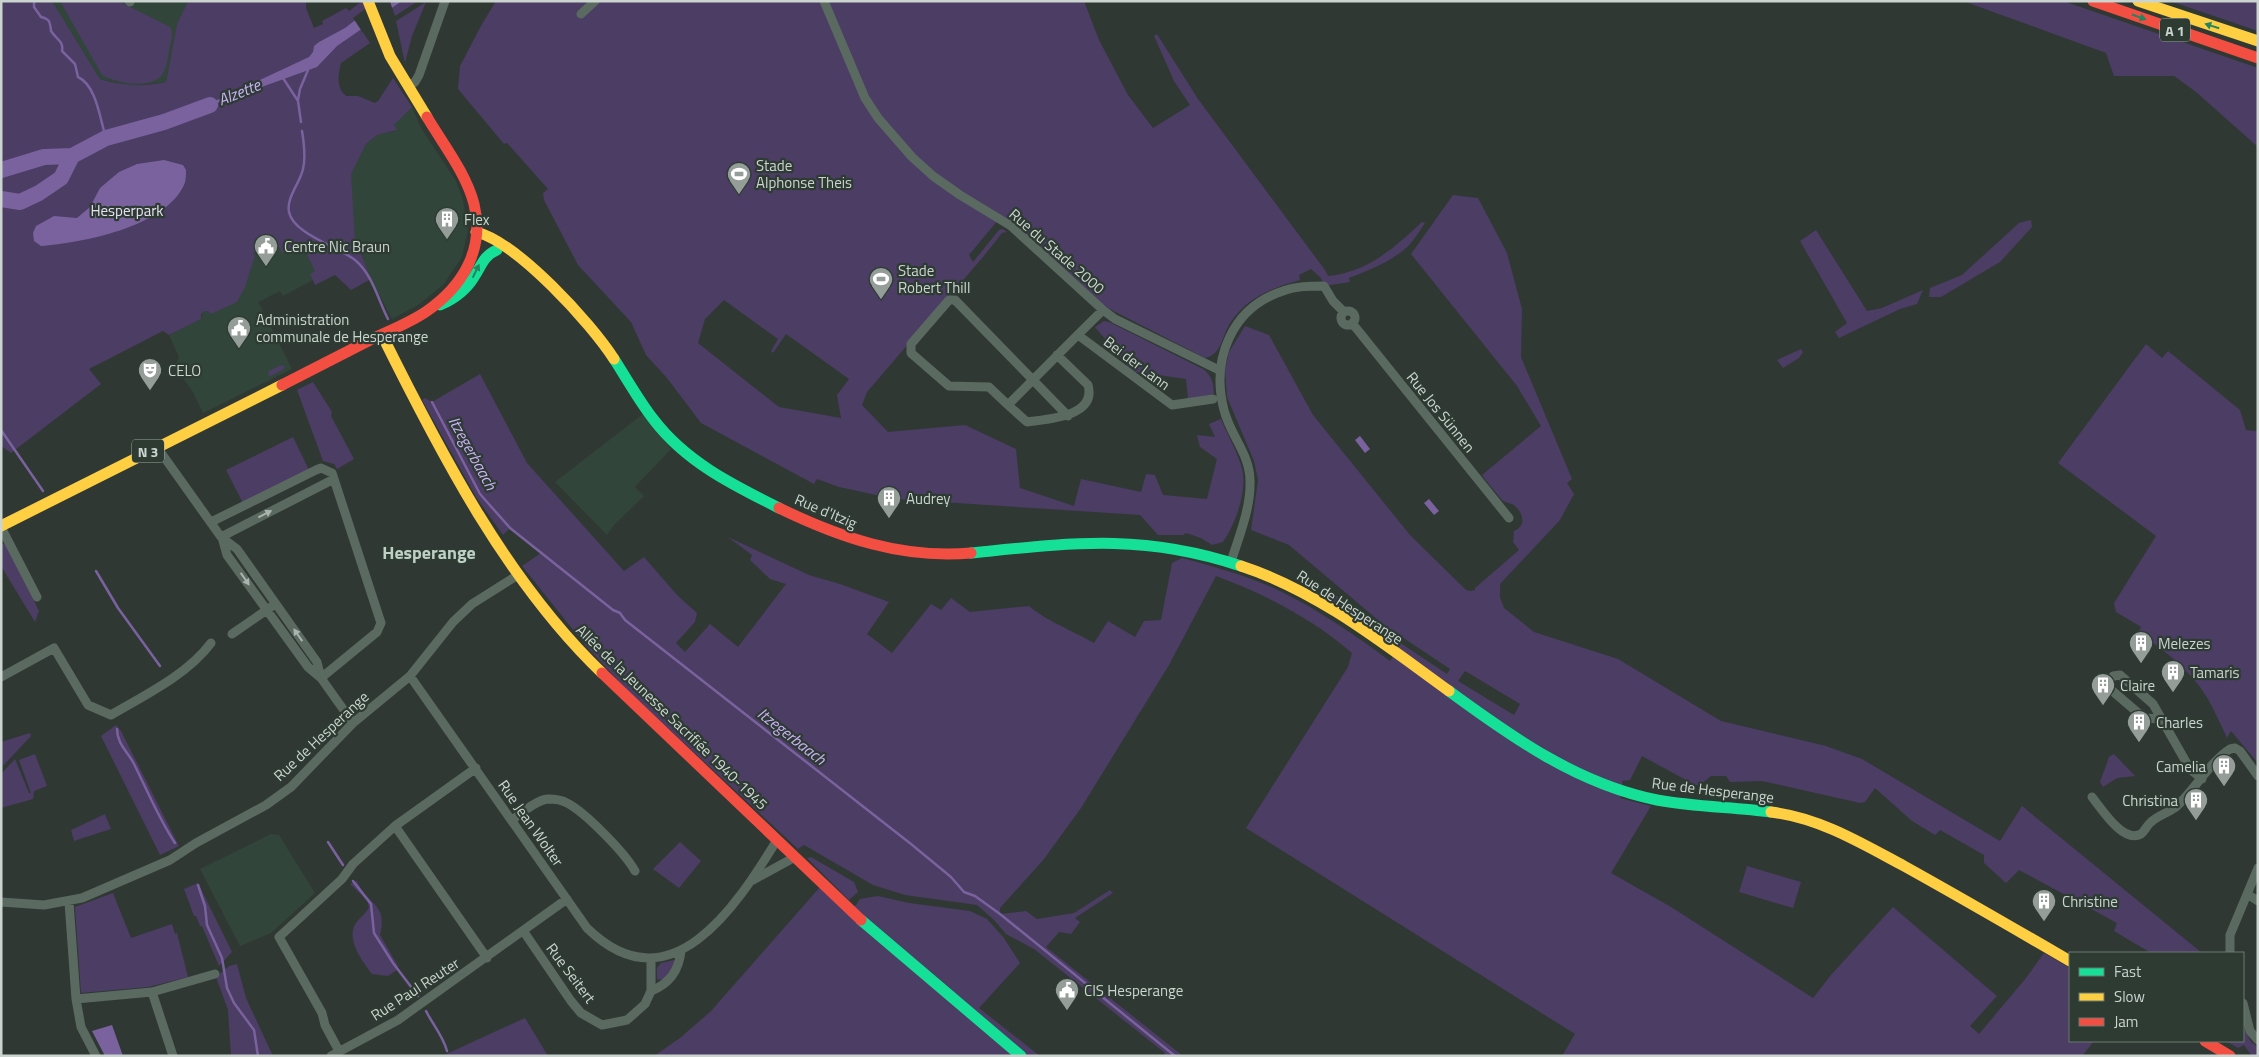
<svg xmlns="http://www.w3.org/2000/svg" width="2259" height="1057" font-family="'Titillium Web',sans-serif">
	<rect width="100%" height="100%" fill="#303834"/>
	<!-- built -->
	<path fill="#32453a" d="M52 1H188L177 24 166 82 133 86 100 79Z
		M412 107 421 128 456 181 463 200 468 230 462 257 443 285 418 305 392 319 371 279 355 239 350 174 366 144 377 135 395 131 394 125Z
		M276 241 302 243 316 271 310 274 313 280 283 296 280 291 258 302 292 369 203 413 193 392 178 371 176 364 179 357 169 335 201 319 203 312 208 311 211 314 253 253Z
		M643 414 671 449 635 487 644 496 613 526 607 535 555 482Z
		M271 834 279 835 315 893 271 933 240 946 200 869Z"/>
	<!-- green -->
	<path fill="#4b3d63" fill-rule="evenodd" d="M1 1H52L100 79C123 86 143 87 166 82L177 24 188 1H306V8L314 28 323 24 322 21 346 8 349 11 362 1H380L355 20 370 43 341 63C338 76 336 87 346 96H358L375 103 378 101 393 78 412 107 394 125 397 130 377 135 366 144 351 174 355 239 371 279 351 290 335 275 315 285 310 274 315 271 302 244 282 253 276 241 253 253 255 256 245 287 237 302 211 314 208 311 203 312 201 315V319L169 335 163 331 89 369 101 384 11 453 1 446Z
		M60 1H118L170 27C174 33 171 42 169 49 168 58 167 68 162 75 150 90 116 83 102 75Z
		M402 1H418L395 16 392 8Z
		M496 1H1084L1099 40 1128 95 1153 128 1190 105 1174 81 1154 36 1157 34 1198 99 1325 270 1328 276C1368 272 1394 248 1422 222L1425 223C1420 230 1416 237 1411 243 1396 260 1369 270 1349 278L1350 282 1324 286 1321 278 1311 269 1299 275 1300 280C1282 285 1262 292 1247 304 1241 309 1233 318 1229 325 1222 337 1221 355 1205 358L1106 307 999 219 969 255 973 262 999 230 1003 229 1007 232 1002 233 983 257 867 392 862 405 888 432 965 425 1016 449 1020 488 1074 506 1081 479 1141 492 1146 474 1155 475 1163 495 1207 499 1217 459 1200 447 1197 435 1215 437 1209 424 1221 419C1227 434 1236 449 1241 465 1249 488 1236 523 1223 542L1212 545 1201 538 1186 533 1183 535H1158L1140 515 895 499 839 487 817 479 814 484 701 423 667 378 646 355 631 322 578 265 544 200 543 193 548 189 507 143 504 144 458 89 460 66 482 24ZM724 300 778 339 771 351 773 353 786 334 849 379 837 395 841 418 779 407 698 343 705 319Z
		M1963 1H2063L2258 68V147L2196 92 2174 76H2114L2106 53Z
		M2170 1H2258V31Z
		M426 2 412 36 405 63 396 21Z
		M1453 195 1478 198 1507 253 1522 309 1521 357 1572 479 1567 483 1574 494 1560 520 1500 584V597L1504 608 1534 632 1618 659 1721 721 1826 746 1862 759 2000 841 2022 806 2202 953H2151L2114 931 2117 923 2019 870 2006 883 1984 863V855L1940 830 1935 835 1912 821 1875 788 1865 802 1860 803 1762 781 1730 782 1726 776H1711L1700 785H1695L1642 756 1630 780 1622 781 1624 792 1620 798 1651 806 1611 873 1671 907 1813 998 1831 975 1893 907 1997 996 1970 1026 1979 1034 2026 978 2044 953 2070 968V1001L2068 1004 2070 1006V1041H2094L2082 1056H1562L1575 1034 1246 828 1348 667 1352 653C1313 619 1265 594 1216 576L1169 665 1081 808 1044 859 1000 908V914L1026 911 1037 919 1074 913 1110 890 1113 893 1075 918 1080 922 1071 934 1059 932 1046 947 1183 1056H1163L1165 1053 1034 949 1006 934 994 920 977 905 905 895 873 885 804 845 798 849 626 689 586 646 522 566 541 553 510 528 503 535 476 497 422 400 425 398 432 402 480 374 527 463 624 571 644 557 678 596 697 613 695 622 676 643 685 652 710 624 738 647 786 584 770 579 750 560 752 555 728 537 809 575 840 584 889 602 867 634 892 653 931 604 941 610 951 598 970 612 1029 606C1043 619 1075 632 1094 643L1108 621 1135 637 1144 621 1161 620 1172 563 1182 558C1215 567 1249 576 1280 591 1319 610 1355 635 1390 661L1395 653 1378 635 1381 630 1447 674 1450 669 1384 625 1289 545 1251 530 1258 480 1254 461 1227 397 1225 370 1229 352 1245 326 1269 335 1313 415 1410 535 1466 590 1471 591 1475 590V588L1519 550 1513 542 1514 531C1526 526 1524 514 1515 506 1511 502 1506 504 1502 500 1495 492 1488 483 1482 475L1541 426 1517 386 1411 254ZM1465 671 1520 704 1514 715 1458 681Z
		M2031 220 2032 227 2000 262 1941 297H1929L1930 288 1962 275 2019 223Z
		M1816 230 1867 311 1882 308 1923 290 1917 304 1900 309 1839 338 1835 332 1847 323 1800 241Z
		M1104 321 1109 322 1203 369C1212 376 1213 382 1214 393L1209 397 1188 399 1186 379 1129 371 1125 360 1120 357 1095 327Z
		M2146 344 2162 358 2168 351 2240 410 2246 430 2255 431 2258 429V763L2231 731 2227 738C2221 725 2215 712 2208 699 2193 673 2164 649 2138 633L2141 627 2116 612 2114 603 2156 536 2058 463Z
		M1801 349 1803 352 1799 358 1783 368 1777 360Z
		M281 365 285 366 284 369 271 376 268 375 269 371Z
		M313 382 332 412 331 416 354 459 337 469 334 464 323 461 297 390Z
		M293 437 309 470 243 503 226 470Z
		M5 543 39 611 35 622 1 566V545Z
		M1326 587 1354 610 1351 613 1324 596Z
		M116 725 121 731 179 846 160 855 101 736Z
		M30 733 31 736 1 768V742Z
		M35 754 47 786 34 791 33 799 1 808V774L15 759 29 793H31L19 760Z
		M2114 754 2135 776 2117 778 2103 787 2100 782 2109 757Z
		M105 814 111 829 74 841 71 830Z
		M680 842 701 861 679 888 653 869Z
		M811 857 854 882 858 892 849 900 807 858Z
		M1747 866 1801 882 1793 908 1739 892Z
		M357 881C368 906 388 903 380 935L398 966 397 970 388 976 372 974C363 962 345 939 356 923 360 917 366 914 369 907L367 900 350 884Z
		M198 883 232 952 219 966 202 926H200L196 916H194L184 889Z
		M820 887 847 912 856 905 860 899 878 896 909 903 970 911 987 919 1004 938 1020 963 979 1008 1040 1056H654L680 1038 711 1011Z
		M113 893 131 938 172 924 175 934 177 933 188 977 148 987 81 993 75 907Z
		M674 960 676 962 663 980 657 979V968L661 963Z
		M237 964 246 998 273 1056H231L228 1010 216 977 229 966Z
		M525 1018 548 1056H442Z
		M2243 1027 2251 1042 2258 1047V1056H2252L2244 1045 2238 1048 2226 1041H2243Z"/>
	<!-- water -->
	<path fill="#79629e" d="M380 1H402L337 46 317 67 189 113 309 57 313 52 314 46 319 42 345 28Z
		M164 160 183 165 186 170C186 175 186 181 184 185 165 227 82 243 41 246L34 241 33 233 36 226 54 216 77 218 90 207 100 188 119 172 137 164Z
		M1360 436 1370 449 1365 453 1355 440Z
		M1429 499 1439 511 1434 515 1424 503Z
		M112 1025 123 1056H105L92 1031Z"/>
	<!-- pier -->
	<path fill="#303834" d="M376 1H390L393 11 363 33 353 18Z"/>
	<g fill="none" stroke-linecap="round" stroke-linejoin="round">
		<!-- stream -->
		<path stroke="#79629e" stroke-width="2.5" d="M34 1V7L41 17C50 19 50 22 51 31 56 39 64 41 62 51L75 64 78 77C97 86 100 120 106 138
			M283 78 298 101 301 122
			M298 100 300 89 308 70
			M302 131C304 143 306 157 303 169 300 183 286 198 289 212 293 234 339 247 355 260 373 275 378 300 388 319
			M432 402 480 494 510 528 613 610 620 613 625 620 911 844 951 877 964 892 975 896 1000 914 1175 1056
			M1 430 43 491
			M96 571 118 608 160 666
			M117 729C117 744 128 752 134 764 147 790 159 819 175 843
			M328 842 343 865
			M353 881 371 904 374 933 393 963 418 996
			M198 885 205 906 207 925 222 958 227 988 234 1003 254 1030 258 1056
			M426 1011C433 1025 443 1036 447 1051"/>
		<!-- river -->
		<path stroke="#79629e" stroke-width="16" d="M1 170 44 157 72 156 106 138 164 122 210 105
			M1 199 20 202 39 193 61 178 72 156"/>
		<!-- street -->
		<path stroke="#5a6a61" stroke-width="9" d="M129 1 130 2
			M824 1 865 98 878 118 912 157 933 176 960 195 1011 226 1103 310 1115 319 1219 370
			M581 14 595 1
			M408 86 415 82 419 75 445 1
			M1341 318a7 7 0 1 1 14 0a7 7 0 1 1-14 0Z
			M1352 323 1509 518
			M1078 335 1172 405 1213 399
			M1008 405 1027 422C1047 419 1097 417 1088 385L1057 355
			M1068 416 955 300H949L911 344V353L949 386 989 387 1008 405C1040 373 1071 341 1103 310
			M157 447 221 537 237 549 317 662 321 678
			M211 522 316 470 321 468 332 473 381 623 377 632 321 678
			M1 527 37 597
			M221 537 334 479
			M222 537 227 555 308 667 321 678 353 723
			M1231 562C1239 536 1251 508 1250 481 1250 454 1230 435 1224 410 1211 360 1231 308 1283 291 1296 286 1310 286 1324 286L1333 301 1344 312
			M232 634 271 607
			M410 676 587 928C670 1009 736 907 777 840
			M1 677 54 648 88 705 111 715C145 695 187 675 211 643
			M2160 719 2144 718 2109 688V683L2113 676 2120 675 2153 704 2190 769 2202 779
			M2092 797C2101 808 2123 844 2141 834 2145 831 2147 825 2151 822 2159 815 2170 812 2177 806 2194 790 2212 760 2230 749L2235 748 2240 751 2258 776
			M512 820C522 813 536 800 548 799 554 799 562 800 567 803 585 812 625 853 635 871
			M395 826 487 958
			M753 880 795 857
			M2247 894 2258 901
			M1 902 44 905 82 898 170 860 196 843 266 805 291 787 353 723 410 676 453 622 472 604 518 575
			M69 902 76 999 81 1027 96 1056
			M524 932 571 1001 581 1013 602 1025 627 1020 645 1004 651 991V958
			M2230 953V935L2258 868
			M651 991C669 984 679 970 681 951
			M152 992 173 1056
			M76 999 152 992 215 974
			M2243 1003 2250 1031 2258 1040
			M339 1051 325 1025 322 1013 279 937 342 879 353 864 395 826 476 768
			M331 1056 398 1020 567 899"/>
		<!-- fast -->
		<path stroke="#16e098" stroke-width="11" d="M440 305C454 299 466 290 474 277 482 265 483 256 497 250
			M614 359C627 379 639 401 654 420 686 462 733 485 779 508
			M971 553C1071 543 1142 533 1241 566
			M1449 691C1513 738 1578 784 1657 800 1695 807 1733 807 1771 812
			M861 920 1021 1056"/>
		<!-- slow -->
		<path stroke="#ffcf43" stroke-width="11" d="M368 1 390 56 427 117
			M2138 1 2258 41
			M476 232C517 242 591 323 614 359
			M382 335C440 452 507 582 602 673
			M1 526 282 385
			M1241 566C1318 591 1384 644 1449 691
			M1771 812C1820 818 1861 843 1904 866 1960 897 2015 929 2070 961"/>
		<!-- jam -->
		<path stroke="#f24e42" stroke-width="11" d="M2093 1 2258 58
			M282 385C311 370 341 355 370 340 388 331 410 323 427 311 463 286 485 249 474 204 466 173 443 144 427 117
			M779 508C841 538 902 559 971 553
			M602 673 861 920
			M2205 1041 2230 1056"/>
	</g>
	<!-- one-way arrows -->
	<defs><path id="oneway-solid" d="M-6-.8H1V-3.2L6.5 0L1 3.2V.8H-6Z" transform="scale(1.25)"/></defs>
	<g fill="#238560">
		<use href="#oneway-solid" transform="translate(2139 17) rotate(19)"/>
		<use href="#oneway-solid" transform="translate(2212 26) rotate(-162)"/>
		<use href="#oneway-solid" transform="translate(476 271) rotate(-64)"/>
	</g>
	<g fill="#aab4ae">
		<use href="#oneway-solid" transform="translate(265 514) rotate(-27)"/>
		<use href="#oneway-solid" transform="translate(245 579) rotate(55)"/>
		<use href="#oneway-solid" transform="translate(298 635) rotate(-125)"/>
	</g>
	<!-- icons -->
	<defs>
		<g id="stadium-pin" transform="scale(1.25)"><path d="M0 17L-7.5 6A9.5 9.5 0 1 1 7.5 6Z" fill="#959d99" stroke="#2d3b33"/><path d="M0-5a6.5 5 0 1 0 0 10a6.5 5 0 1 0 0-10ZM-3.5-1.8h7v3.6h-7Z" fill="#fff"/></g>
		<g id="building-pin" transform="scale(1.25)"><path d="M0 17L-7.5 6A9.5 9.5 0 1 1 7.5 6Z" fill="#959d99" stroke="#2d3b33"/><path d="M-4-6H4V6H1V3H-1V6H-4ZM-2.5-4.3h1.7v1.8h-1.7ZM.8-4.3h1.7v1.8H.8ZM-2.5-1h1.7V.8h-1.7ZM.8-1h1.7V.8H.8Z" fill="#fff"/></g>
		<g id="civic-pin" transform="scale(1.25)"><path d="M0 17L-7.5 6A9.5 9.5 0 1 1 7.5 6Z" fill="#959d99" stroke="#2d3b33"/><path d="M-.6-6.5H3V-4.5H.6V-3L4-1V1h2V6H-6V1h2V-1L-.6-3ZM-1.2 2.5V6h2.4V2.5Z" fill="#fff"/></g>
		<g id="theatre-pin" transform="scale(1.25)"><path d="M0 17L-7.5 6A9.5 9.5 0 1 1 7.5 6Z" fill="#959d99" stroke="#2d3b33"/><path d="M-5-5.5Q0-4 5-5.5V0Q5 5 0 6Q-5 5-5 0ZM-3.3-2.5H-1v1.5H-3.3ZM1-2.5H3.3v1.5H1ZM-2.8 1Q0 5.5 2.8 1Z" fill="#fff"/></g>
	</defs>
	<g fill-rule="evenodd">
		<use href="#stadium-pin" x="739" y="174"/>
		<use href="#building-pin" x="447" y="219"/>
		<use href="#civic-pin" x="266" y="246"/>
		<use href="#stadium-pin" x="881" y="279"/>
		<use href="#civic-pin" x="239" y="328"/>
		<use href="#theatre-pin" x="150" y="370"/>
		<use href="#building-pin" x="889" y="498"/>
		<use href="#building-pin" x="2141" y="643"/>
		<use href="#building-pin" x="2173" y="672"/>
		<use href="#building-pin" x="2103" y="685"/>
		<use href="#building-pin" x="2139" y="722"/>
		<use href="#building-pin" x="2224" y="766"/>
		<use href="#building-pin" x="2196" y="800"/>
		<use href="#building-pin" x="2044" y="901"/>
		<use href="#civic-pin" x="1067" y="990"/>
	</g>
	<g text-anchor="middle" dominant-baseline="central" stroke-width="4.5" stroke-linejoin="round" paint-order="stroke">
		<!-- shield labels -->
		<g fill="#2d3b33" stroke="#9ca6a0" stroke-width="1">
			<rect x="2160" y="18.5" width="30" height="23" rx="4"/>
			<rect x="132" y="439.5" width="32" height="23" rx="4"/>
		</g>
		<g font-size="14" font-weight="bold" fill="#ccd4cf">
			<text x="2175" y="30">A 1</text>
			<text x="148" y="451">N 3</text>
		</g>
		<!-- poi labels -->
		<g font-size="15" fill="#ccd4cf" stroke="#2d3b33" text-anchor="start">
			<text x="756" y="165">Stade<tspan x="756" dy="17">Alphonse Theis</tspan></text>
			<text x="464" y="219">Flex</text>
			<text x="284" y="246">Centre Nic Braun</text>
			<text x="898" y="270">Stade<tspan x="898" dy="17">Robert Thill</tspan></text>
			<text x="256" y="319">Administration<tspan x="256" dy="17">communale de Hesperange</tspan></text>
			<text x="168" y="370">CELO</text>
			<text x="906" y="498">Audrey</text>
			<text x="2158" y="643">Melezes</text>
			<text x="2190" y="672">Tamaris</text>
			<text x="2120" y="685">Claire</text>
			<text x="2156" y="722">Charles</text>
			<text x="2206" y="766" text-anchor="end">Camelia</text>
			<text x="2178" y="800" text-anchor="end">Christina</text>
			<text x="2062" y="901">Christine</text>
			<text x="1084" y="990">CIS Hesperange</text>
		</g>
		<!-- park labels -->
		<g font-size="15" fill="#e7e0f3" stroke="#2d3b33">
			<text x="127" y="210">Hesperpark</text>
		</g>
		<!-- street labels -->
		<g font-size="15" fill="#ccd4cf" stroke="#2d3b33">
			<text transform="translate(1057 251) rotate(41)">Rue du Stade 2000</text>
			<text transform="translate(1137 363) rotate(37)">Bei der Lann</text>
			<text transform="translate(1441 412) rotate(51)">Rue Jos Sünnen</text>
			<text transform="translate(826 511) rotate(23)">Rue d'Itzig</text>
			<text transform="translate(1350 607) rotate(33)">Rue de Hesperange</text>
			<text transform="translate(672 717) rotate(44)">Allée de la Jeunesse Sacrifiée 1940-1945</text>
			<text transform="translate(321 736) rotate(-43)">Rue de Hesperange</text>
			<text transform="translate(1713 790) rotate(7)">Rue de Hesperange</text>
			<text transform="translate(531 823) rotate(55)">Rue Jean Wolter</text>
			<text transform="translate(571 973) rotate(53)">Rue Seitert</text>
			<text transform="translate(415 989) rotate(-33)">Rue Paul Reuter</text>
		</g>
		<!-- water labels -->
		<g font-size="16" font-style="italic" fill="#ccb0fa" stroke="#2d3b33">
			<text transform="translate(239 92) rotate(-22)">Alzette</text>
			<text transform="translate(473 453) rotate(61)">Itzegerbaach</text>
			<text transform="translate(792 736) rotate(38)">Itzegerbaach</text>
		</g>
		<!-- quarter labels -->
		<g font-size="18" font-weight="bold" fill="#becfc5" stroke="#2d3b33">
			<text x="429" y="552">Hesperange</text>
		</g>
	</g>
	<!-- border -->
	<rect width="2259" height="1057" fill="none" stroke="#ccd4cf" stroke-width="5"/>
	<!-- legend -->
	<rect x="2069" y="952" width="175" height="90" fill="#2d3b33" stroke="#6d7871"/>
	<rect x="2079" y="968" width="25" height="8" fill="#16e098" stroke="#6d7871"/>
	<text x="2114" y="977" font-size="15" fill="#ccd4cf">Fast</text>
	<rect x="2079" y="993" width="25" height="8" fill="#ffcf43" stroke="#6d7871"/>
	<text x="2114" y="1002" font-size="15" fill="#ccd4cf">Slow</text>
	<rect x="2079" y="1018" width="25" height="8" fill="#f24e42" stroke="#6d7871"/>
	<text x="2114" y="1027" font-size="15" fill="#ccd4cf">Jam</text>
</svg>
